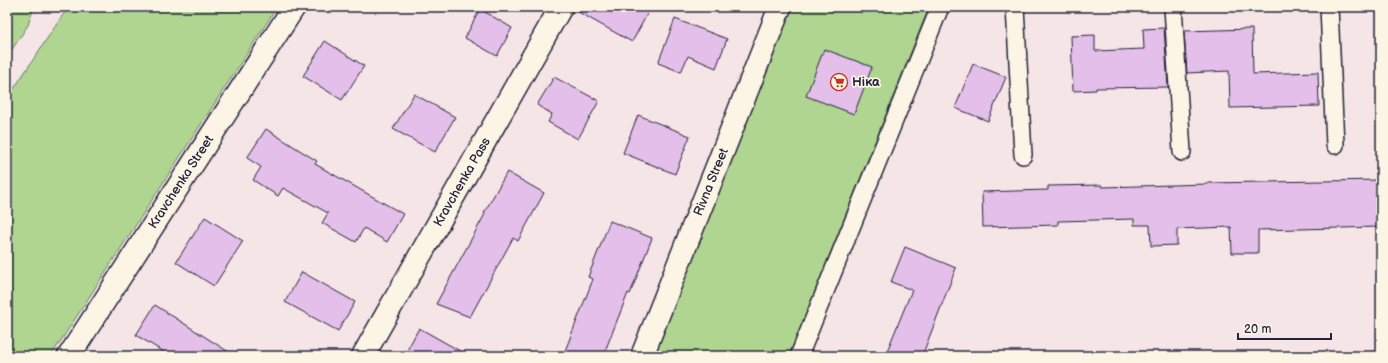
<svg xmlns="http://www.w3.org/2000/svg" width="1388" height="363" font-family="'Balsamiq Sans',sans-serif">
	<rect width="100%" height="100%" fill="#f5e5e6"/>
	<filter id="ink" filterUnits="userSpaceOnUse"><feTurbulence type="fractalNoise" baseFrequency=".025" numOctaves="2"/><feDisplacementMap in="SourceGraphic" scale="8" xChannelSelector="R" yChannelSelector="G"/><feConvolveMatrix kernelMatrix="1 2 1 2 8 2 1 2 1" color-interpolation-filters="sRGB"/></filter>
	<g filter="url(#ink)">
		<!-- green -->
		<path fill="#afd591" stroke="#687c66" d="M7 7H34L28 25 7 57Z
			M68 7H277L51 356H7V99Z
			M786 7H929L789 356H649Z"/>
		<!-- building -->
		<path fill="#e4bfea" stroke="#22223b" d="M573 7H651L632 42 573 9Z
			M480 9 512 28 497 56 465 38Z
			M675 19 727 39 716 68 688 56 681 72 658 63Z
			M1164 28 1168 87 1096 88V90L1073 91 1071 36 1095 35V51L1144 49 1143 29Z
			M1252 29 1253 74 1318 72 1319 106 1230 108 1229 71 1187 73 1184 31Z
			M325 41 364 66 342 100 303 76Z
			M824 49 872 67 854 114 806 96Z
			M973 64 1006 77 988 121 955 108Z
			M554 77 599 101 578 139 548 122 552 114 537 105Z
			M414 94 455 117 435 152 393 129Z
			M638 115 690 136 675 174 623 153Z
			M266 129 317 161 315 164 403 214 387 242 364 228 356 242 322 223 328 213 283 188 278 196 253 180 261 167 247 158Z
			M507 172 544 193 518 241 513 238 470 317 436 304 485 214 484 213Z
			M1381 180V227L1258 230V253H1232L1231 227 1177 229V245L1151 246 1150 225H1134V219L1058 221V225L983 227 982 192 1048 190V186L1102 185V187L1208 184V183Z
			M205 217 243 241 214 286 176 262Z
			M610 221 652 238 630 294 628 293 603 356H563L593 279 588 277Z
			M905 247 956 268 922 356H885L912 290 891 282Z
			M302 272 355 302 338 331 285 302Z
			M155 305 235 356H170L136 335Z
			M419 328 469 356H404Z"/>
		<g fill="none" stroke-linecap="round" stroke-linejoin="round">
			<!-- lane casing -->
			<g stroke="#22223b" stroke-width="20">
				<path id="lane" d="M1015 7 1023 155
					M1173 7 1182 152
					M1329 7 1335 145
					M799 356 940 7"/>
			</g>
			<!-- street casing -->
			<g stroke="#22223b" stroke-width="25">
				<path id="street" d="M69 356 294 7
					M363 356 561 7"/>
			</g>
			<!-- secondary casing -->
			<g stroke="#22223b" stroke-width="25">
				<path id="secondary" d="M642 356 780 7"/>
			</g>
			<!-- lane -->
			<use href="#lane" stroke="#fcf5e5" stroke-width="17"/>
			<!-- street -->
			<use href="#street" stroke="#fcf5e5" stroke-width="22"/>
			<!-- secondary -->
			<use href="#secondary" stroke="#fcf5e5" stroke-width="22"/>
		</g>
	</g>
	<!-- icons -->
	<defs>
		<g id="supermarket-ring" transform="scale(0.9)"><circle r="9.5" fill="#fcf5e5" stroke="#c8321e" stroke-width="1.5"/><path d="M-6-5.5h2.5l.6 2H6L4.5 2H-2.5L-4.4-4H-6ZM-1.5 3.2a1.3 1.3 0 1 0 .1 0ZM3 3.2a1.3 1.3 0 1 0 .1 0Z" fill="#c8321e"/></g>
	</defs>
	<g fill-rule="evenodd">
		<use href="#supermarket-ring" x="839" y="82"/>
	</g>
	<g text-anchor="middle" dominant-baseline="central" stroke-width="3.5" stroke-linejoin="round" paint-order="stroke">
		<!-- poi labels -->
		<g font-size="13" font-weight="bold" fill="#22223b" stroke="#fcf5e5" text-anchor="start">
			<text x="852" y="82">Ніка</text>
		</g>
		<!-- street labels -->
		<g font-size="13" fill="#22223b" stroke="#fcf5e5">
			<text transform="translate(181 182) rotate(-57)">Kravchenka Street</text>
			<text transform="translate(462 182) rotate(-60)">Kravchenka Pass</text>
			<text transform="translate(711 182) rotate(-68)">Rivna Street</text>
		</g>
	</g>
	<!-- margin -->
	<rect width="1388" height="363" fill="none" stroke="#fcf5e5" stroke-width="24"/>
	<rect x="12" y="12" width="1364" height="339" fill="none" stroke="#22223b" stroke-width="1.5" filter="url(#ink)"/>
	<!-- scale -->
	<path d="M1238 333v6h93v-6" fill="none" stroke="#22223b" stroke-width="2"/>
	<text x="1244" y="333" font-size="12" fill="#22223b" stroke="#fcf5e5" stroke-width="3" paint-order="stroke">20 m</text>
</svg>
